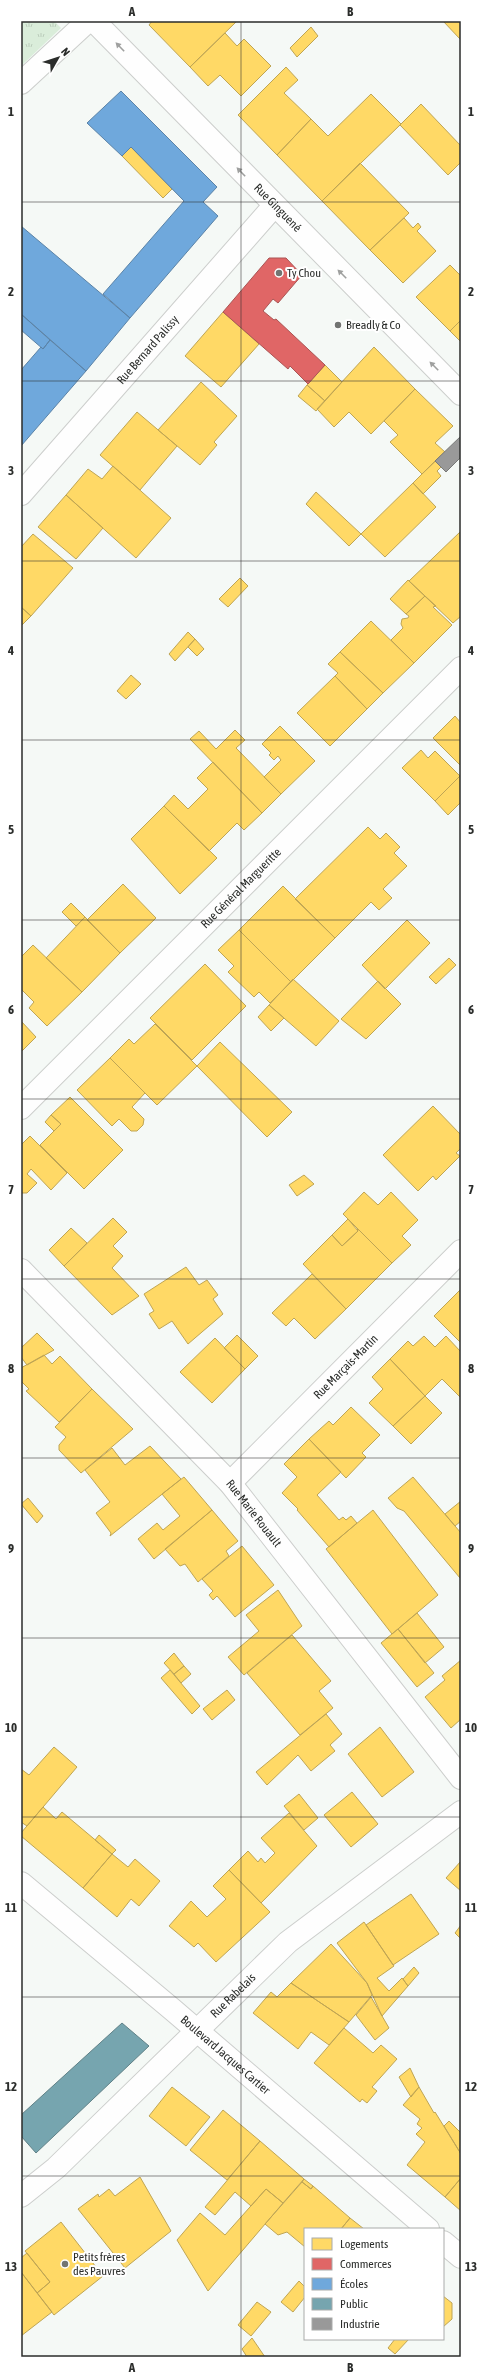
<svg xmlns="http://www.w3.org/2000/svg" width="482" height="2378" font-family="'Asap Condensed',sans-serif">
	<defs>
		<pattern id="grass-tufts" width="24" height="20" patternUnits="userSpaceOnUse"><rect width="24" height="20" fill="#daedda"/><path d="M3 7l-1-3M5 7V3M7 7l1-3M15 17l-1-3M17 17v-4M19 17l1-3" fill="none" stroke="#bcb"/></pattern>
	</defs>
	<rect width="100%" height="100%" fill="#f5f9f6"/>
	<!-- grass -->
	<path fill="url(#grass-tufts)" d="M21 21H54L61 28 21 66Z"/>
	<!-- homes -->
	<path fill="#ffd966" stroke="#bfa554" d="M152 21H237L190 67 149 25Z
		M443 21H461V38L460 39Z
		M311 27 318 36 297 57 290 48Z
		M225 33 237 46 244 39 271 66 241 96 220 75 208 86 190 67Z
		M286 67 298 80 284 93 311 119 277 155 238 115Z
		M371 94 401 124 322 201 277 155 311 119 328 136Z
		M421 104 461 146V162L448 175 400 125Z
		M131 147 172 189 163 198 122 156Z
		M360 163 409 213 370 250 322 201Z
		M404 218 413 228 418 223 421 227 417 231 436 251 403 283 370 250Z
		M450 265 461 276V320L450 331 416 297Z
		M223 312 259 344 221 387 185 356Z
		M461 320V342L450 331Z
		M374 347 415 389 371 434 349 412 334 427 317 409Z
		M325 365 342 382 325 401 307 385Z
		M201 382 237 416 214 442 217 445 200 465 158 430Z
		M307 385 325 401 316 411 298 396Z
		M415 389 453 426 435 443 445 452 422 474 390 442 398 435 384 421Z
		M137 412 177 446 140 490 100 455Z
		M435 461 441 467 437 471 441 476 423 494 413 483Z
		M113 466 171 518 136 558 66 495 88 469 102 479Z
		M413 483 436 507 385 557 361 534Z
		M316 492 361 534 349 546 306 504Z
		M66 495 103 528 76 559 38 527Z
		M460 532 461 616 453 623 409 581Z
		M33 534 73 568 31 616 21 607V547Z
		M240 578 248 586 228 607 219 599Z
		M408 580 425 596 406 614 390 599Z
		M425 596 436 606 433 607 452 625 414 663 391 640 403 628 401 624 402 619 408 618 409 616 406 614Z
		M21 607 31 616 21 626Z
		M371 621 414 663 383 693 340 652Z
		M188 632 195 639 175 661 169 654Z
		M195 639 204 649 197 656 188 647Z
		M340 652 383 693 367 709 335 676 338 673 328 664Z
		M131 675 141 684 126 699 117 691Z
		M335 676 367 709 330 746 297 713Z
		M455 716 461 723V766L433 738Z
		M280 726 315 761 281 794 264 777 281 760 278 756 274 760 269 755 271 753 262 744Z
		M235 730 245 740 236 748 281 794 262 813 190 739 199 731 216 749Z
		M421 750 428 758 435 751 460 776 435 801 402 768Z
		M213 762 262 813 244 830 237 823 209 851 164 806 174 795 188 809 208 789 197 778Z
		M461 775V802L448 815 435 801Z
		M164 806 217 858 180 894 131 839Z
		M368 827 380 839 386 833 400 847 394 853 407 866 383 889 392 898 379 910 371 902 335 938 295 899Z
		M123 884 156 918 120 953 87 920Z
		M283 886 335 938 291 982 239 930Z
		M71 903 85 917 76 926 62 912Z
		M85 917 120 953 82 992 46 958Z
		M407 920 430 943 385 989 362 965Z
		M239 930 291 982 270 1003 259 992 254 997 228 972 234 966 218 950Z
		M33 945 82 992 47 1026 29 1008 34 1002 21 989V957Z
		M449 958 456 965 436 984 429 977Z
		M205 964 246 1006 192 1060 150 1018Z
		M293 979 339 1021 316 1046 269 1005Z
		M378 981 401 1004 366 1039 341 1019Z
		M269 1005 284 1018 271 1031 258 1017Z
		M21 1021 36 1037 21 1052Z
		M155 1024 197 1066 157 1105 110 1058 129 1039 134 1044Z
		M220 1042 292 1112 267 1137 197 1066Z
		M110 1058 145 1093 132 1107 144 1119 143 1125 137 1131H131L119 1119 112 1126 77 1090Z
		M70 1097 123 1150 84 1189 40 1145 61 1124 51 1115Z
		M433 1106 461 1135V1148L456 1153 460 1156 436 1180 433 1176 418 1191 383 1155Z
		M51 1115 61 1124 54 1131 45 1122Z
		M30 1136 67 1173 51 1190 31 1169 27 1174 37 1183 27 1193H21V1145Z
		M304 1175 314 1184 297 1196 289 1185Z
		M364 1192 378 1205 391 1192 418 1220 402 1236 411 1245 392 1263 343 1214Z
		M113 1218 127 1232 113 1246 123 1256 112 1268 139 1296 112 1315 64 1266Z
		M348 1219 358 1231 342 1246 332 1235Z
		M71 1228 87 1243 64 1266 49 1250Z
		M357 1228 392 1263 346 1309 303 1264 332 1235 342 1246 358 1231Z
		M186 1267 199 1285 207 1280 218 1295 213 1299 223 1314 188 1344 172 1321 159 1329 149 1314 154 1311 144 1294Z
		M312 1274 346 1309 315 1339 294 1318 286 1326 272 1313Z
		M461 1289V1343L434 1316Z
		M37 1333 54 1350 27 1365 21 1357V1348Z
		M237 1335 258 1356 245 1369 224 1348Z
		M424 1336 435 1347 446 1336 461 1352V1398L442 1379 425 1396 390 1359 408 1341 413 1346Z
		M215 1338 245 1369 212 1403 180 1372Z
		M44 1355 52 1364 60 1356 92 1389 59 1422 26 1391 29 1389 21 1381V1368Z
		M390 1359 425 1396 393 1426 369 1403 383 1389 372 1377Z
		M92 1389 133 1429 81 1473 59 1450V1445L66 1437 55 1427Z
		M425 1396 442 1413 411 1444 393 1426Z
		M351 1407 380 1435 362 1453 366 1457 346 1478 309 1439 329 1421 333 1425Z
		M309 1439 341 1472 317 1495 339 1520 343 1517 346 1520 351 1516 357 1523 329 1547 297 1510 298 1509 282 1493 297 1477 284 1464Z
		M150 1446 181 1479 110 1536 111 1533 96 1513 110 1502 85 1470 112 1448 125 1465Z
		M184 1477 212 1510 154 1559 138 1539 157 1523 163 1530 180 1516 162 1494Z
		M413 1477 461 1533 460 1578 404 1511 397 1508 388 1498Z
		M28 1498 43 1516 37 1523 21 1504Z
		M461 1501V1521L455 1526 445 1514Z
		M212 1510 238 1541 226 1551 229 1556 198 1582 185 1564 180 1566 165 1549Z
		M373 1510 438 1595 392 1634 326 1549Z
		M242 1546 274 1585 235 1617 217 1596 213 1600 209 1595 213 1591 202 1579Z
		M278 1590 302 1626 244 1675 228 1657 259 1631 246 1615Z
		M417 1613 444 1647 425 1663 398 1629Z
		M398 1629 434 1673 417 1687 381 1643Z
		M292 1635 331 1681 319 1691 333 1708 300 1735 247 1673Z
		M174 1653 184 1666 174 1674 164 1663Z
		M461 1660V1719L451 1728 425 1697 445 1680 442 1676Z
		M184 1666 191 1674 181 1683 174 1674Z
		M170 1670 200 1706 192 1714 161 1678Z
		M227 1690 235 1700 212 1720 203 1709Z
		M326 1714 342 1734 330 1745 335 1751 311 1771 298 1755 267 1785 256 1772Z
		M380 1727 414 1772 382 1797 348 1754Z
		M54 1747 77 1767 27 1826 21 1822V1769L29 1775Z
		M352 1792 378 1824 351 1847 324 1815Z
		M299 1794 318 1818 304 1830 284 1806Z
		M43 1807 56 1819 62 1812 112 1854 83 1888 21 1836V1833Z
		M289 1813 317 1846 261 1903 229 1870 248 1851 258 1862 261 1858 265 1863 275 1853 261 1838Z
		M99 1835 116 1850 112 1854 95 1840Z
		M112 1854 128 1867 135 1859 160 1881 139 1906 131 1899 117 1917 83 1888Z
		M461 1861V1891L446 1878Z
		M229 1870 270 1912 216 1962 198 1943 194 1947 169 1926 191 1901 207 1917 226 1899 213 1886Z
		M411 1894 439 1934 393 1965 366 1925Z
		M364 1922 394 1966 377 1978 389 1991 402 1978 408 1986 382 2016 367 1983 337 1943Z
		M461 1925V1939L455 1933Z
		M331 1944 367 1983 372 1995 349 2022 291 1983Z
		M414 1967 419 1973 408 1986 403 1979Z
		M291 1983 349 2022 329 2045 311 2032 298 2049 253 2013 271 1992 277 1997Z
		M371 1997 389 2028 375 2040 356 2015Z
		M344 2028 373 2053 381 2045 397 2059 372 2087 377 2091 367 2103 362 2099 360 2102 314 2063Z
		M410 2068 419 2087 411 2097 399 2077Z
		M172 2087 210 2117 186 2146 149 2116Z
		M419 2087 434 2113 435 2112 461 2154V2178L445 2197 407 2165 425 2142 416 2134 422 2128 417 2124 420 2119 403 2105Z
		M223 2110 260 2141 227 2180 190 2150Z
		M449 2121 461 2133V2154L444 2126Z
		M260 2141 304 2179 283 2203 266 2189 251 2206 235 2192 215 2215 205 2207Z
		M140 2177 171 2231 125 2268 78 2209 98 2194 99 2197 109 2189 115 2196Z
		M461 2178V2211L445 2197Z
		M304 2179 313 2186 311 2189 302 2182Z
		M302 2182 311 2189 313 2186 350 2218 341 2229H305V2247L287 2232 278 2235 265 2224Z
		M266 2189 283 2203 208 2291 177 2240 200 2213 225 2235Z
		M350 2218 364 2229H341Z
		M61 2222 103 2276 54 2315 37 2293 50 2282 25 2251Z
		M27 2253 50 2282 37 2293 21 2272V2258Z
		M21 2272 52 2312 21 2336Z
		M299 2281 305 2287V2297L293 2312 281 2302Z
		M443 2296 452 2303V2319L443 2327Z
		M257 2302 271 2312 251 2336 238 2325Z
		M252 2338 265 2357H247L242 2349Z
		M395 2339H409L395 2354 388 2348Z"/>
	<!-- shops -->
	<path fill="#e06666" stroke="#aa5554" d="M269 258H286L302 275 278 303 273 299 263 311 274 320 276 319 325 365 308 384 290 366 288 369 223 312Z"/>
	<!-- schools -->
	<path fill="#6fa8dc" stroke="#5b83a7" d="M121 91 217 187 203 202 218 216 130 318 103 294 184 201 131 147 122 156 87 123Z
		M21 226 130 318 86 371 21 314Z
		M21 314 50 340 43 349 21 330Z
		M50 340 86 371 21 446V370L41 347 43 349Z"/>
	<!-- public -->
	<path fill="#76a5af" stroke="#608187" d="M122 2023 149 2046 36 2153 21 2136V2115Z"/>
	<!-- industry -->
	<path fill="#999" stroke="#787978" d="M461 436V457L446 472 435 461Z"/>
	<g fill="none" stroke-linecap="round" stroke-linejoin="round">
		<!-- pedestrian casing -->
		<g stroke="#cccecc" stroke-width="24">
			<path id="pedestrian" d="M21 83 88 21"/>
		</g>
		<!-- minor casing -->
		<g stroke="#cccecc" stroke-width="24">
			<g id="minor">
				<path id="s1" d="M94 21 461 394"/>
				<path id="s2" d="M21 494 274 206"/>
				<path id="s3" d="M21 1108 461 668"/>
				<path id="s4" d="M21 1270 230 1483 461 1778"/>
				<path id="s5" d="M230 1483 461 1251"/>
				<path id="s6" d="M21 2196 56 2168 288 1942 461 1812"/>
			</g>
		</g>
		<!-- tertiary casing -->
		<g stroke="#cccecc" stroke-width="24">
			<g id="tertiary">
				<path id="s7" d="M21 1883 173 2010 428 2229"/>
				<path d="M443 2242 461 2257"/>
			</g>
		</g>
		<!-- pedestrian -->
		<use href="#pedestrian" stroke="#fefefe" stroke-width="22"/>
		<!-- minor -->
		<use href="#minor" stroke="#fefefe" stroke-width="22"/>
		<!-- tertiary -->
		<use href="#tertiary" stroke="#fefefe" stroke-width="22"/>
	</g>
	<!-- one-way arrows -->
	<defs><path id="oneway-solid" d="M-6-.8H1V-3.2L6.5 0L1 3.2V.8H-6Z"/></defs>
	<g fill="#9fa09f">
		<use href="#oneway-solid" transform="translate(120 47) rotate(-134)"/>
		<use href="#oneway-solid" transform="translate(241 172) rotate(-134)"/>
		<use href="#oneway-solid" transform="translate(342 274) rotate(-135)"/>
		<use href="#oneway-solid" transform="translate(434 366) rotate(-135)"/>
	</g>
	<!-- grid -->
	<path fill="none" stroke="#2b2d2b" stroke-width="1" stroke-opacity="0.55" d="M241 21V2357M21 202H461M21 381H461M21 561H461M21 740H461M21 920H461M21 1099H461M21 1279H461M21 1458H461M21 1638H461M21 1817H461M21 1997H461M21 2176H461"/>
	<!-- markers -->
	<g fill="#727472" stroke="#fff" stroke-width="1.5">
		<circle cx="279" cy="273" r="4"/>
		<circle cx="338" cy="325" r="4"/>
		<circle cx="65" cy="2264" r="4"/>
	</g>
	<g text-anchor="middle" dominant-baseline="central" stroke-width="4" stroke-linejoin="round" paint-order="stroke">
		<!-- street labels -->
		<g font-size="12" fill="#2b2d2b" stroke="#fff">
			<text stroke="none"><textPath href="#s1" startOffset="262">Rue Ginguené</textPath></text>
			<text stroke="none"><textPath href="#s2" startOffset="192">Rue Bernard Palissy</textPath></text>
			<text stroke="none"><textPath href="#s3" startOffset="311">Rue Général Margueritte</textPath></text>
			<text stroke="none"><textPath href="#s5" startOffset="164">Rue Marçais-Martin</textPath></text>
			<text stroke="none"><textPath href="#s4" startOffset="337">Rue Marie Rouault</textPath></text>
			<text stroke="none"><textPath href="#s6" startOffset="292">Rue Rabelais</textPath></text>
			<text stroke="none"><textPath href="#s7" startOffset="267">Boulevard Jacques Cartier</textPath></text>
		</g>
		<!-- poi labels -->
		<g font-size="12" fill="#2b2d2b" stroke="#fff" text-anchor="start">
			<text x="287" y="273">Ty Chou</text>
			<text x="346" y="325">Breadly &amp; Co</text>
			<text x="73" y="2257">Petits frères<tspan x="73" dy="14">des Pauvres</tspan></text>
		</g>
	</g>
	<!-- border -->
	<rect width="482" height="2378" fill="none" stroke="#ffffff" stroke-width="44"/>
	<!-- legend -->
	<rect x="304" y="2228" width="140" height="112" fill="#ffffff" stroke="#aaabaa"/>
	<rect x="312" y="2238" width="20" height="12" fill="#ffd966" stroke="#aaabaa"/>
	<text x="340" y="2248" font-size="12" fill="#2b2d2b">Logements</text>
	<rect x="312" y="2258" width="20" height="12" fill="#e06666" stroke="#aaabaa"/>
	<text x="340" y="2268" font-size="12" fill="#2b2d2b">Commerces</text>
	<rect x="312" y="2278" width="20" height="12" fill="#6fa8dc" stroke="#aaabaa"/>
	<text x="340" y="2288" font-size="12" fill="#2b2d2b">Écoles</text>
	<rect x="312" y="2298" width="20" height="12" fill="#76a5af" stroke="#aaabaa"/>
	<text x="340" y="2308" font-size="12" fill="#2b2d2b">Public</text>
	<rect x="312" y="2318" width="20" height="12" fill="#999999" stroke="#aaabaa"/>
	<text x="340" y="2328" font-size="12" fill="#2b2d2b">Industrie</text>
	<!-- north arrow -->
	<g transform="translate(58 58) rotate(51)" stroke="#ffffff" stroke-width="3" paint-order="stroke">
	<path d="M0-3L7 15L0 10L-7 15Z" fill="#2b2d2b"/>
	<text y="-6" font-size="11" font-weight="bold" text-anchor="middle" fill="#2b2d2b">N</text>
	</g>
	<rect x="22" y="22" width="438" height="2334" fill="none" stroke="#2b2d2b" stroke-width="1.5"/>
	<g font-size="13" text-anchor="middle" font-weight="bold" fill="#2b2d2b">
		<text x="132" y="16">A</text>
		<text x="350" y="16">B</text>
		<text x="11" y="116">1</text>
		<text x="471" y="116">1</text>
		<text x="11" y="296">2</text>
		<text x="471" y="296">2</text>
		<text x="11" y="475">3</text>
		<text x="471" y="475">3</text>
		<text x="11" y="655">4</text>
		<text x="471" y="655">4</text>
		<text x="11" y="834">5</text>
		<text x="471" y="834">5</text>
		<text x="11" y="1014">6</text>
		<text x="471" y="1014">6</text>
		<text x="11" y="1194">7</text>
		<text x="471" y="1194">7</text>
		<text x="11" y="1373">8</text>
		<text x="471" y="1373">8</text>
		<text x="11" y="1553">9</text>
		<text x="471" y="1553">9</text>
		<text x="11" y="1732">10</text>
		<text x="471" y="1732">10</text>
		<text x="11" y="1912">11</text>
		<text x="471" y="1912">11</text>
		<text x="11" y="2091">12</text>
		<text x="471" y="2091">12</text>
		<text x="11" y="2271">13</text>
		<text x="471" y="2271">13</text>
		<text x="132" y="2372">A</text>
		<text x="350" y="2372">B</text>
	</g>
</svg>
